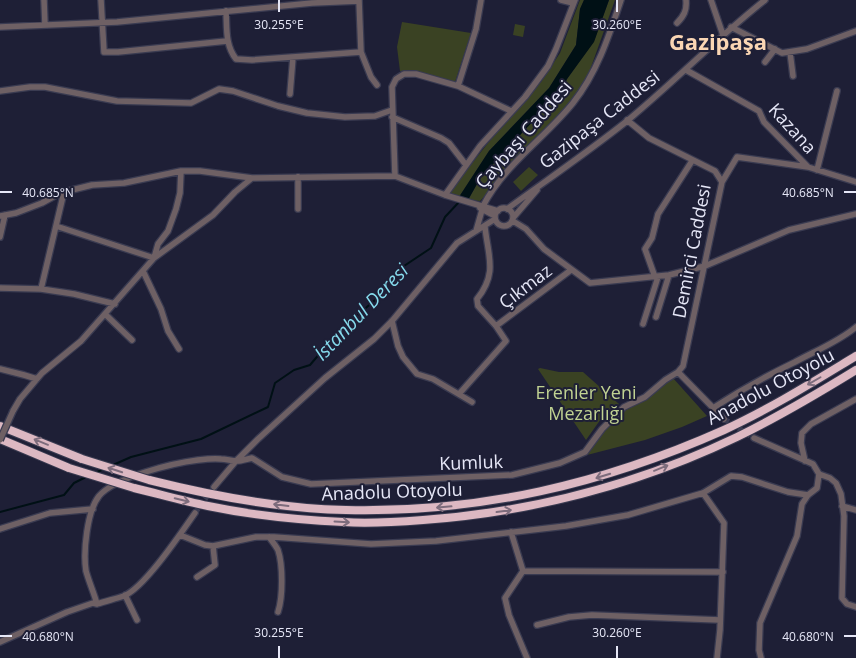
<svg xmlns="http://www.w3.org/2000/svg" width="856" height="658" font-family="'Open Sans',sans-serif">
	<rect width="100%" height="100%" fill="#1e1f36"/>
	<!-- green -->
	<path fill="#3a4223" d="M580 0H584L580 9 576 45 549 88 489 151 459 197 449 192 508 118 541 82 560 53Z
		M609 0H615L580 98 480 201 468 200 481 177 562 90 567 79 594 41Z
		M402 22 471 33 455 82 414 72 400 71 397 47Z
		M515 24 525 26 523 37 513 35Z
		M529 167 538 175 521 191 513 182Z
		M540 368 559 372H583L619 404 603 416 586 440 538 369Z
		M673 378 707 416 682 427 645 440 587 455 604 430 625 408 649 396Z"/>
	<!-- water -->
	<path fill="#001015" d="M584 0H609L594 42 567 79 562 90 481 177 468 200 459 197 489 151 549 88 576 45 580 9Z"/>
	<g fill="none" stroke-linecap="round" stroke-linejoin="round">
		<!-- stream -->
		<path stroke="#001015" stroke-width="2" d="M113 465 131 457 201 439 268 407 275 383 294 370 310 365 338 332 375 300 398 270 431 248 445 217 459 202
			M95 473 104 469
			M0 512 64 495 74 483 88 476"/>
		<!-- minor-tunnel -->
		<path stroke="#3c3d53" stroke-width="5.5" stroke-dasharray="5.5 3" stroke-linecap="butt" d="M724 419 754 438
			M195 513 210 492"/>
		<!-- minor casing -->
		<g stroke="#3a3b51" stroke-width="8">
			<path id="minor" d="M44 0 45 25
				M101 0 104 52H118L227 41
				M359 0 361 52 371 77 377 85
				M561 0 573 3
				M711 0 723 35
				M226 11C227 28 225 45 236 59L252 60 361 52
				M677 23C684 16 687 10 686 0
				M0 27 117 22 312 3 359 1
				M731 27 782 53 807 49 856 31
				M790 52 793 76
				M765 62 775 49
				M686 70 759 111 764 122 808 167 856 182
				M458 86 476 29 481 0
				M0 91 30 87H45L117 101 191 103 219 89 233 91 278 106 307 113 345 117 375 116 392 110
				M290 94 293 57
				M392 117 441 138 449 143 466 165
				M627 120 649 138 715 171 722 182 683 366 678 372 724 419
				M817 170 837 91
				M395 176 392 87 396 79 404 74H416L458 86 511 111
				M722 182 737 157 808 167
				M445 195 480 146 525 97 548 66 556 49 575 0
				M483 206C504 165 545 138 573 103 597 73 609 36 621 0
				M480 208 495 216
				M495 217a9 9 0 1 1 18 0a9 9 0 1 1-18 0Z
				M298 209V177
				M507 209C547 180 588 152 627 121 674 82 717 38 765 0
				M0 216 16 213 42 203 60 193 92 185 124 183 181 171H200L252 178
				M513 218 537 190
				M513 221 526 229 544 249 590 283 669 275 705 266 789 230 856 214
				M56 226 154 258 158 244 168 231 176 209 180 193 181 171
				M485 227C488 256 498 273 477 299L478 306 496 326
				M476 231 482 210
				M0 237 5 215
				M143 271 161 309 168 331 179 349
				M655 277 645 249 652 238 658 214 692 161
				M0 288 41 289 74 294 115 304
				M41 289 64 192
				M105 314 132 340
				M656 317 669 275
				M392 321 398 346 403 357 417 374 433 379 472 402
				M643 324 658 277
				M0 369 24 375 37 379
				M459 394 506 341 496 326 571 270
				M713 408C739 391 766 376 795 362 815 351 838 342 856 327
				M13 411 20 399 42 373 81 341 154 258 213 215 235 192 252 178 395 176 445 195 498 211
				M805 461 801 443 802 433 811 424 856 399
				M819 474 830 478 836 483 841 494 844 516 842 598 847 604 856 607
				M214 487 236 461 258 439 325 378 374 339 392 321 457 243 495 219
				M703 493 724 523 720 630 717 658
				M842 506 856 510
				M0 529 50 513 93 509
				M511 532 523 571 723 572
				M180 535 205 545 213 546 256 537H274L371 544 436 541 566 526 628 515 703 493 731 476 742 477 788 492 808 495 817 488 819 474 813 464 754 438
				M269 537C272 541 276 546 278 550 283 565 283 597 278 612
				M523 571 505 598 509 615 527 658
				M197 577 215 565 213 546
				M125 595 137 620
				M97 604C94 593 89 582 86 571 83 552 87 511 99 496 115 477 174 463 198 460 206 459 214 458 221 459 226 459 232 461 237 461 241 461 247 459 252 458L282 477 311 484 512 475 560 463 585 452 602 429 624 407 645 397 665 380 678 372
				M537 625 569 617 592 615 720 620
				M0 642 67 612 93 603 97 604C106 601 115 599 124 596 145 587 181 533 195 513
				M761 658 759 650 760 623 797 536 802 504 808 495"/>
		</g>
		<!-- highway casing -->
		<g stroke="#3a3b51" stroke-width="10">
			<path id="highway" d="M0 426 82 459
				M0 439 69 468
				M149 480C213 496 280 509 346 510 480 513 603 484 724 430 770 409 813 382 856 356
				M134 488C159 494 183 501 208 506 251 515 300 520 344 522 370 524 397 522 423 520 531 512 639 484 737 437 778 417 817 394 856 370"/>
		</g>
		<!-- minor -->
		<use href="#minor" stroke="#6e6064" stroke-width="5.5"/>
		<!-- highway -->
		<use href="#highway" stroke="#dcb8c2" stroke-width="8"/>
		<!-- minor-bridge casing -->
		<g stroke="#3a3b51" stroke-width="8" stroke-linecap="butt">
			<path id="minor-bridge" d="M0 440 13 411"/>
		</g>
		<!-- highway-bridge casing -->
		<g stroke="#3a3b51" stroke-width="10" stroke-linecap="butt">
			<path id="highway-bridge" d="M82 459 149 480
				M69 468 134 488"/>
		</g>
		<!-- minor-bridge -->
		<use href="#minor-bridge" stroke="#6e6064" stroke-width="5.5"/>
		<!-- highway-bridge -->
		<use href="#highway-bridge" stroke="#dcb8c2" stroke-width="8"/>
	</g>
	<!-- one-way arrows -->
	<defs><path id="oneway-shaft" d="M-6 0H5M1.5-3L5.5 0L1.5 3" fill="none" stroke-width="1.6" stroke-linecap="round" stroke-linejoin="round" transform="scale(1.25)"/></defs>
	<g stroke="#7d6c7c">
		<use href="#oneway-shaft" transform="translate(814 381) rotate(150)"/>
		<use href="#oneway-shaft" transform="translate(41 442) rotate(-158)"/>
		<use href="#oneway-shaft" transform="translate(661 468) rotate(-22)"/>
		<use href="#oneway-shaft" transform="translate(115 470) rotate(-162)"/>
		<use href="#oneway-shaft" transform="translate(603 476) rotate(163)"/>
		<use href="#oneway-shaft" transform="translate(182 500) rotate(14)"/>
		<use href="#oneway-shaft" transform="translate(281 505) rotate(-173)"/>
		<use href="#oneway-shaft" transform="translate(444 507) rotate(175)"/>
		<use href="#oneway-shaft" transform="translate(504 511) rotate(-8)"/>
		<use href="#oneway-shaft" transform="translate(342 522) rotate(3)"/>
	</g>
	<!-- ticks -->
	<path fill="none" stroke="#e6e7f7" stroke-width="2" d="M279 0V12M617 0V12M0 192H12M844 192H856M0 636H12M844 636H856M279 646V658M617 646V658"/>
	<g text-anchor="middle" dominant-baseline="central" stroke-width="4" stroke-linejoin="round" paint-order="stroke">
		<!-- street labels -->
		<g font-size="18" fill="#e6e7f7" stroke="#1e1f36">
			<text transform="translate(599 119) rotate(-38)">Gazipaşa Caddesi</text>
			<text transform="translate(793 128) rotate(48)">Kazana</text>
			<text transform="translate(523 134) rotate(-49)">Çaybaşı Caddesi</text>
			<text transform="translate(691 251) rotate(-79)">Demirci Caddesi</text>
			<text transform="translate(525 286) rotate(-37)">Çıkmaz</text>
			<text transform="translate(770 386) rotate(-28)">Anadolu Otoyolu</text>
			<text transform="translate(471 462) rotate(-2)">Kumluk</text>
			<text transform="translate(392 491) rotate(-2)">Anadolu Otoyolu</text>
		</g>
		<!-- park labels -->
		<g font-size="18" fill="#c0d292" stroke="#1e1f36">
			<text x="586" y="392">Erenler Yeni<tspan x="586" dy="21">Mezarlığı</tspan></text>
		</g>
		<!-- water labels -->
		<g font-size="19" font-style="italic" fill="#86dbed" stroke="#1e1f36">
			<text transform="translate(361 312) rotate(-46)">İstanbul Deresi</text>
		</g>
		<!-- district labels -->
		<g font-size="22" font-weight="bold" fill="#fad6b4" stroke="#1e1f36">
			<text x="718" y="41">Gazipaşa</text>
		</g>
	</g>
	<g font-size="12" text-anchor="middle" fill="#e6e7f7" stroke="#1e1f36" stroke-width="4" stroke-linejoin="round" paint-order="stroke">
		<text x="279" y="29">30.255°E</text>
		<text x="617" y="29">30.260°E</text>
		<text x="48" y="197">40.685°N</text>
		<text x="808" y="197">40.685°N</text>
		<text x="279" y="637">30.255°E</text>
		<text x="617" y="637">30.260°E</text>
		<text x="48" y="641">40.680°N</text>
		<text x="808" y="641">40.680°N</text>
	</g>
</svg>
